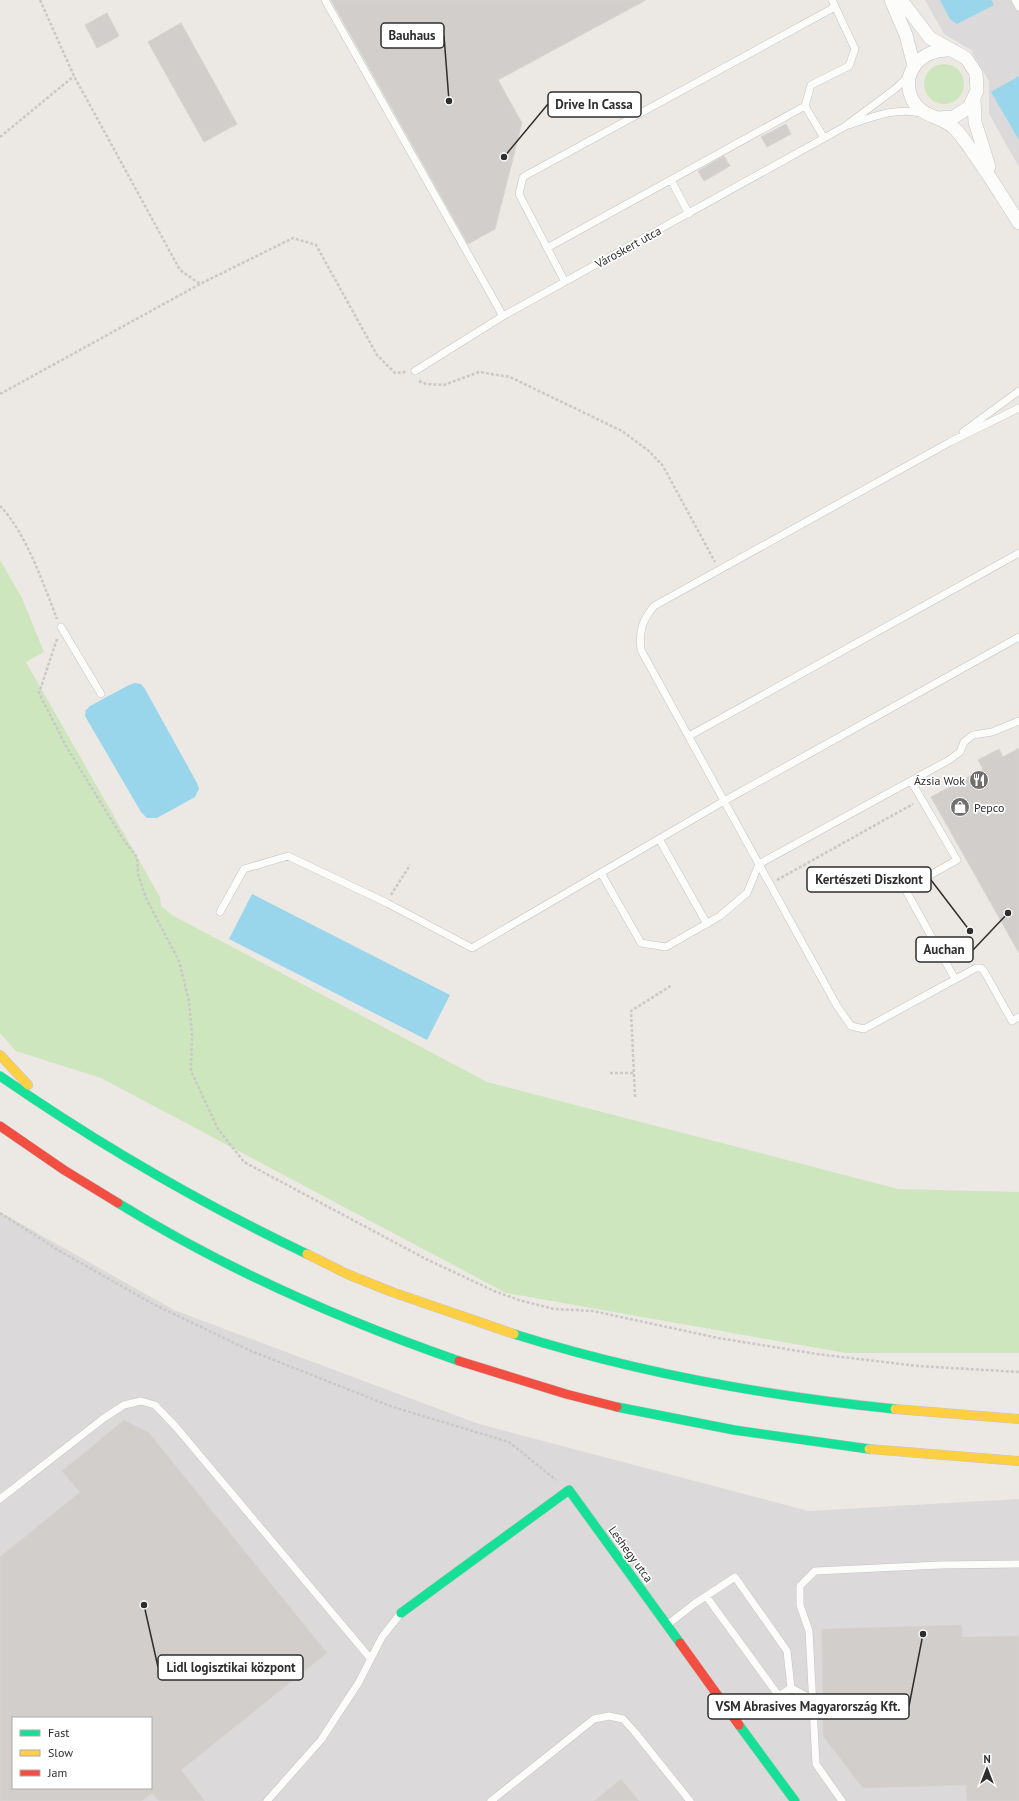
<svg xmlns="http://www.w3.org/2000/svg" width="1019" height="1801" font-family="'PT Sans',sans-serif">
	<rect width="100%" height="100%" fill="#ece8e4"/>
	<!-- industrial -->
	<path fill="#dcd9db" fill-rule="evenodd" d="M925 0H1019V167L989 114V81L971 50 944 34Z
		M0 1212 174 1310 479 1424 808 1511 1019 1499V1801H0ZM13 1718H151V1788H13Z"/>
	<!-- green -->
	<path fill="#cee6be" d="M924 84a20 20 0 1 1 40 0a20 20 0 1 1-40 0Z
		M0 560 22 598 44 652 26 662 160 897 161 906 172 915 487 1082 898 1189 1019 1192V1353H846L506 1293 101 1078 16 1051 0 1033Z"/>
	<!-- water -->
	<path fill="#99d6ec" d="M940 0H991L994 5 957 24 950 19Z
		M1019 76V140L991 92Z
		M135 683 141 684 145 689 197 783 199 789 195 797 157 818H147L141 812 85 716 86 710 90 706 129 685Z
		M252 894 450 995 427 1040 229 939Z"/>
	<!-- building -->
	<path fill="#d1cecb" stroke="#d7d4d0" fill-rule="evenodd" d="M331 0H646L498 80 522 123 495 229 468 244Z
		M107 13 119 36 97 48 85 25Z
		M181 23 237 124 204 142 148 42Z
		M786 124 791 134 767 147 761 137Z
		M724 156 730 166 704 181 698 171Z
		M1019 748V953L931 797 983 769 978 760 999 749 1003 757Z
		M124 1420 149 1433 327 1653 181 1770 205 1801H159L152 1793 142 1801H0V1557L80 1492 62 1471ZM13 1718H151V1788H13Z
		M962 1625V1637L1019 1636V1801H967L966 1785 863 1788 823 1736 822 1629Z
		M621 1779 639 1801H594Z"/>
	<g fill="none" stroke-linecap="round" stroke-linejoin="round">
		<!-- lane casing -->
		<g stroke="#c5c4c5" stroke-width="8">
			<path id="lane" d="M325 0 503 316
				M1015 0 1019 7
				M805 106 824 138
				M849 125C872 117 896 107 921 113
				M671 180 689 214
				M547 248 805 106 811 85 849 66 855 49 832 0
				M565 282 519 194 523 177 835 7
				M415 371 503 316 844 127 895 89 908 77
				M1019 408 950 442 654 606C642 621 639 630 641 650L837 1006 851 1026 864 1029 976 968H981L984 971 1012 1021 1019 1017
				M963 432 1019 391
				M61 627 101 694
				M689 736 1019 553
				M911 781 957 860 905 889 955 979
				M659 839 707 924
				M601 873 641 943 666 947 720 916 747 893 759 864 949 760 960 752 964 742 973 735 992 732 1019 721
				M220 912 244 869 288 856 387 903 472 948 724 801 1019 637
				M0 1499 104 1418 124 1405 141 1401 155 1405 176 1427 370 1658
				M667 1625 694 1604 735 1577 787 1651 791 1688 779 1696 706 1596
				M791 1688 812 1699
				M267 1801 321 1740 359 1682 382 1637 401 1613
				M491 1801 594 1719 609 1716 623 1719 634 1731 690 1801
				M842 1801 816 1764 809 1631 800 1605V1586L815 1571 940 1565 1019 1564"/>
		</g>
		<!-- street casing -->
		<g stroke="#c5c4c5" stroke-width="14">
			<path id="street" d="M891 0 906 35 914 66
				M901 0 930 38 966 58 976 73 977 91 969 107 954 117 939 118
				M949 50C921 49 899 73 913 101 922 117 941 116 953 127 961 134 966 143 972 151 989 175 1004 199 1019 223
				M974 99 975 122 989 167"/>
		</g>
		<!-- fast casing -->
		<g stroke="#c5c4c5" stroke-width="10">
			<path id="fast" d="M0 1076C98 1144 200 1203 307 1254
				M118 1203C225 1269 341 1320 459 1361
				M514 1334C638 1373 766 1396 895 1409
				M617 1407 734 1430 869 1449
				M401 1613 569 1490 680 1643
				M739 1725 795 1801"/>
		</g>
		<!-- slow casing -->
		<g stroke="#c5c4c5" stroke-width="10">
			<path id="slow" d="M0 1055 28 1085
				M307 1254 347 1274 392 1292 514 1334
				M895 1409 1019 1419
				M869 1449 1019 1461"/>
		</g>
		<!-- jam casing -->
		<g stroke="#c5c4c5" stroke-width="10">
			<path id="jam" d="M0 1126 64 1170 118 1203
				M459 1361 566 1394 617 1407
				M680 1643 739 1725"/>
		</g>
		<!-- path -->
		<path stroke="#c9c9c8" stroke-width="2.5" stroke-dasharray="3 2" stroke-linecap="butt" d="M40 0 74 76 180 270 200 284
			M0 137 74 76
			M419 381 426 384 444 385 479 372 510 377 622 431 649 451 663 466 715 562
			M0 394 200 284 293 238 316 245 377 355 395 373 407 372
			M0 506C25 531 44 585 57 619
			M57 639 39 693 66 746 123 839 137 857 138 874 146 898 179 961 189 1001 192 1034 191 1071 218 1129 244 1162 426 1259 494 1291 519 1300 554 1309 593 1311 718 1338 817 1354 918 1366 1019 1372
			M777 880 913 804
			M391 895 410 865
			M610 1073H634
			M635 1097 631 1011 672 985
			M0 1213 58 1250 153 1304 251 1351 393 1407 509 1442 556 1480"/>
		<!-- lane -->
		<use href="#lane" stroke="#fcfcfb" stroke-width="7"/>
		<!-- street -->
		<use href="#street" stroke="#fcfcfb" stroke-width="13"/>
		<!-- fast -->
		<use href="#fast" stroke="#16e098" stroke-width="9"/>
		<!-- slow -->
		<use href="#slow" stroke="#ffcf43" stroke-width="9"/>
		<!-- jam -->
		<use href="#jam" stroke="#f24e42" stroke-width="9"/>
	</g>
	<!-- icons -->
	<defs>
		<g id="restaurant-disc" transform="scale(1)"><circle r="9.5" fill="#706f6e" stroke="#fff"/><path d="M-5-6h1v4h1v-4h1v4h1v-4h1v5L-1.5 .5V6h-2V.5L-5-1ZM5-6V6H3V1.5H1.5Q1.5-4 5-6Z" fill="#fff"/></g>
		<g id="shop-disc" transform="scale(1)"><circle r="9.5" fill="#706f6e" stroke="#fff"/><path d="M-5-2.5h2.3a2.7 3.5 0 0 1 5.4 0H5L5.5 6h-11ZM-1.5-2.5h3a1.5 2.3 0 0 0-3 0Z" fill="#fff"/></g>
	</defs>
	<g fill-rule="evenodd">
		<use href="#restaurant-disc" x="979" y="780"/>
		<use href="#shop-disc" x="960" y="807"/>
	</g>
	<g text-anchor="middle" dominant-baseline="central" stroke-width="3.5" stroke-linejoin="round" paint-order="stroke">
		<!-- street labels -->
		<g font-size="12" fill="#2e2e2e" stroke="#fff">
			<text transform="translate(628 247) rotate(-29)">Városkert utca</text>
			<text transform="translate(631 1554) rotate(54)">Leshegy utca</text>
		</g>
		<!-- poi labels -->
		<g font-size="12" fill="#2e2e2e" stroke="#fff" text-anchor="end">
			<text x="965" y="780">Ázsia Wok</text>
			<text x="974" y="807" text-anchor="start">Pepco</text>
		</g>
	</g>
	<!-- callouts -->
	<path fill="none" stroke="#2e2e2e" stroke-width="1.5" d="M449 101L444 36M504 157L548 104M970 931L931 880M1008 913L973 950M144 1605L158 1667M923 1634L909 1706"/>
	<g fill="#2e2e2e" stroke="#fff" stroke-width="1.5">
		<circle cx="449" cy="101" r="4"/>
		<circle cx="504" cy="157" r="4"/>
		<circle cx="970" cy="931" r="4"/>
		<circle cx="1008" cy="913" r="4"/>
		<circle cx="144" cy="1605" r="4"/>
		<circle cx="923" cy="1634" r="4"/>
	</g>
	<g fill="#fff" stroke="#2e2e2e" stroke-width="1.5">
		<rect x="381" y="23" width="63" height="25" rx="4"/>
		<rect x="548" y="92" width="93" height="25" rx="4"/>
		<rect x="807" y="867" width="124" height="25" rx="4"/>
		<rect x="916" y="937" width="57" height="25" rx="4"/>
		<rect x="158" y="1655" width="145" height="25" rx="4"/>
		<rect x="708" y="1694" width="201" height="25" rx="4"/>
	</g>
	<g font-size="13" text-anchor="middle" font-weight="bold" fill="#2e2e2e">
		<text x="412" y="40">Bauhaus</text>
		<text x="594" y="109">Drive In Cassa</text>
		<text x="869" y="884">Kertészeti Diszkont</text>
		<text x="944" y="954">Auchan</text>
		<text x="231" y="1672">Lidl logisztikai központ</text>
		<text x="808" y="1711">VSM Abrasives Magyarország Kft.</text>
	</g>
	<!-- legend -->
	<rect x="12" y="1717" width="140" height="72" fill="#ffffff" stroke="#ababab"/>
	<rect x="20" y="1730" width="20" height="6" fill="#16e098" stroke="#ababab"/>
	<text x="48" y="1737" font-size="12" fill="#2e2e2e">Fast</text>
	<rect x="20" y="1750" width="20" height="6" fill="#ffcf43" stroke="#ababab"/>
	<text x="48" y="1757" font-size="12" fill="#2e2e2e">Slow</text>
	<rect x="20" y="1770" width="20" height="6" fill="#f24e42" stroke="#ababab"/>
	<text x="48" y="1777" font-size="12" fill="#2e2e2e">Jam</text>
	<!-- north arrow -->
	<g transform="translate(987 1769)" stroke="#ffffff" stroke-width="3" paint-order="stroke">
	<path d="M0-3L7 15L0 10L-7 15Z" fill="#2e2e2e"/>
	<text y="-6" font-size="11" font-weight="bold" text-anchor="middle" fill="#2e2e2e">N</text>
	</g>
</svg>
